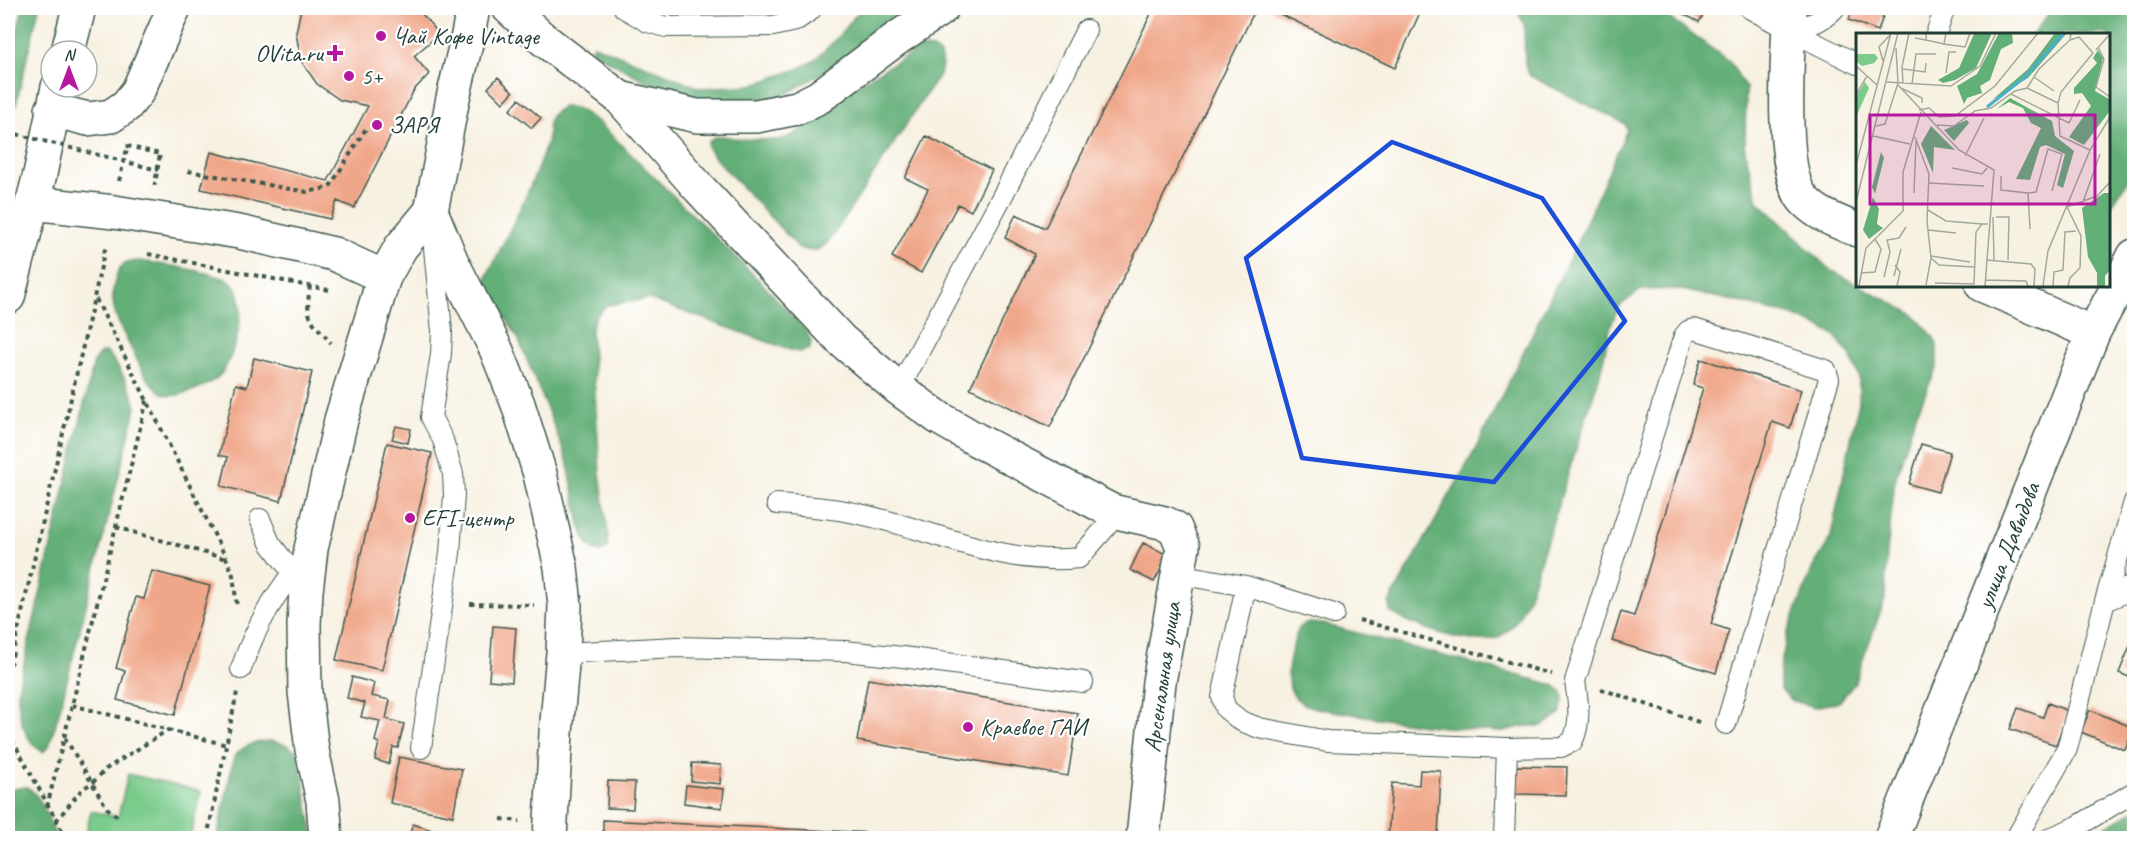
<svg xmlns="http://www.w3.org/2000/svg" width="2142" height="846" font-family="Caveat,sans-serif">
	<rect width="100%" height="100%" fill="#fff"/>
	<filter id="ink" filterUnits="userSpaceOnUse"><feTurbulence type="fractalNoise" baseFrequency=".0167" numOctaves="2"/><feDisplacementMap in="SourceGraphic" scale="12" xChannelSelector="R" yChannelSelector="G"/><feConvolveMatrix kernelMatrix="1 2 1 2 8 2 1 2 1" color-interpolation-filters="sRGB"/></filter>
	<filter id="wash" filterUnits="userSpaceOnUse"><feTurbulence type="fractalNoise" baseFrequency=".008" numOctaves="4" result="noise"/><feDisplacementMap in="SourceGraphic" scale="24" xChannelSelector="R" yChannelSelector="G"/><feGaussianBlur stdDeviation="1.35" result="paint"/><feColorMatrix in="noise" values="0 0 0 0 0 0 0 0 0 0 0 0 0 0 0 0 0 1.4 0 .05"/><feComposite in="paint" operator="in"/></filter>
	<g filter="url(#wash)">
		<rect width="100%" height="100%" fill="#f7f1e1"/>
		<!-- green -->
		<path fill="#7acb8c" stroke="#4c8460" stroke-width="1.5" d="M128 774 201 791 190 838H85L91 811 118 817Z"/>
		<!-- forest -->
		<path fill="#63af78" stroke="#417656" stroke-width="1.5" d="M23 8H39L8 138V63Z
			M862 8H912L828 70 777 99 701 104 653 85 594 53 591 48 594 45 700 88 752 85 795 70 814 61 835 40Z
			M1516 8H1655L1729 61 1746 88 1745 151 1758 201 1829 269 1915 315 1933 336 1937 345V367L1915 417 1895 481 1887 552 1885 599 1854 684 1839 702 1814 707 1791 700 1780 688V668L1788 632 1813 567 1830 540 1859 402V377L1850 355 1835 336 1822 328 1793 316 1744 303 1677 289 1641 290 1618 307 1610 329 1600 374 1530 593C1523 609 1517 625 1502 635 1479 651 1411 626 1390 612L1389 603 1475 450 1575 247 1627 130 1624 123 1530 76 1525 65 1524 24Z
			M2053 8H2134V172L2108 210V34H2033Z
			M920 48 933 49 940 55 942 66 939 75 834 234C823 249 818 254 799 248L716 159 708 148V143L714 137 724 136 738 139 779 140 791 136 820 118 849 89Z
			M563 107 576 108 598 122 760 281 805 330 811 341 810 349 801 352 793 351 649 299 607 305 596 316 591 329 600 472 608 534 607 548 601 552 594 550 587 543 581 529 567 460 548 411 518 338 486 284V278C508 233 532 189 547 142 551 127 542 118 563 107Z
			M140 261C156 263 218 273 229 281 253 296 235 356 221 374 214 382 205 386 194 390 185 393 173 398 164 394 147 385 140 365 132 350 120 326 106 304 116 277 118 272 120 266 126 263 130 262 136 261 140 261Z
			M105 352C115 357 135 396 136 408L58 716 49 746 43 752C21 739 18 712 18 689L94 361 101 353Z
			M1307 623 1323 624 1554 685 1561 691 1564 697 1560 714 1542 726H1526L1498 732 1424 725 1320 709C1314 707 1306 706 1302 703 1277 687 1292 648 1299 627Z
			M272 741 287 745 298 753 314 838H217L234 757C245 744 255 742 272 741Z
			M26 787C43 795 49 823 57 838H8V794L12 789Z
			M2134 810V838H2080L2093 834Z"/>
		<g id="blocks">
			<!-- building -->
			<path fill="#f0a688" d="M301 8H431L423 15 439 34 414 56 429 74 414 90 354 208 337 201 330 219 201 189 211 152 328 181 368 106 340 100 317 84 301 61 296 33Z
				M1154 8H1256L1050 427 970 388 1035 254 1005 238 1016 214 1045 228Z
				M1267 8H1422L1395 68Z
				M1672 8H1707L1699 22Z
				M1853 8H1886L1878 31 1849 20Z
				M498 77 513 92 503 103 488 88Z
				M519 99 541 118 532 128 510 110Z
				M926 136 992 170 971 211 958 204 921 273 892 257 928 189 905 178Z
				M254 358 312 372 281 501 221 486 228 457 219 455 236 384 247 387Z
				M1701 359 1801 390 1790 428 1772 422 1711 624 1729 630 1716 673 1612 641 1621 612 1634 616 1703 388 1693 385Z
				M396 426 411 429 408 443 392 439Z
				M387 443 432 453 382 670 336 660Z
				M1921 444 1950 452 1938 492 1909 484Z
				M1143 543 1168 555 1154 582 1130 570Z
				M152 571 210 586 175 715 117 700 125 671 116 668 136 597 144 599Z
				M493 626 516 628 512 682 489 680Z
				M2134 636V679L2119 673Z
				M352 677 374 683 371 696 390 700 386 719 404 724 398 748 393 747 389 764 375 760 379 743 375 741 380 721 361 717 365 703 347 698Z
				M868 679 1078 713 1068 776 857 741Z
				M2048 703 2068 711 2056 745 2010 729 2018 708 2043 717Z
				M2090 710 2134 728 2125 750 2081 732Z
				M399 757 462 769 453 816 390 803Z
				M692 763 721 765 720 784 691 781Z
				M1515 766 1567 767 1566 795 1515 794Z
				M1420 770 1441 771 1438 838H1388L1392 783 1419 785Z
				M608 781 635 782 633 809 607 808Z
				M686 785 724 789 722 808 684 803Z
				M603 820 957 837V838H589V833H603Z
				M413 824 441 833 439 838H408Z"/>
		</g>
	</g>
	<g filter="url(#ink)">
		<use href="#blocks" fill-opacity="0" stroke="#3f584e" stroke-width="1.5"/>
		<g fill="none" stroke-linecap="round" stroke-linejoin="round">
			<!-- service casing -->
			<g stroke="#3f584e" stroke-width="22">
				<path id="service" d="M624 8 648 22 666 27 773 26 795 21 810 11 812 8
					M1749 8 1789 30 1857 64
					M1789 30C1807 26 1823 22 1835 8
					M1936 34 1945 8
					M899 389 1005 191 1086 30
					M777 504C801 506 827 507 850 512 927 526 999 567 1079 558L1107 526 1112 511
					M260 519 270 543 292 572
					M1177 574 1246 586 1334 614
					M1246 586 1222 697 1226 709 1241 721 1259 728 1328 741 1507 748 1504 838
					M2105 601 2121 594 2134 582
					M563 653 676 647 845 651 903 657 1083 682
					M241 669C256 624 277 590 308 554
					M421 748 450 553 454 495 453 474 449 460 443 440 431 417 441 354 442 331 433 238
					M1507 748 1561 747 1572 742C1582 723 1578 701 1575 681L1684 336 1688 331 1694 329 1826 370 1829 379 1726 724
					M2016 838 2067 749 2105 601 2134 502
					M2050 838 2078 826 2134 792"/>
			</g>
			<!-- minor casing -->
			<g stroke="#3f584e" stroke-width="36">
				<g id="minor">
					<path d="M509 8 543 39 620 98 699 188 841 340 899 389 939 418 977 440 1112 511 1165 523 1175 528 1183 547 1159 682 1143 838"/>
					<path d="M1790 8C1788 47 1778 175 1805 201 1819 216 1839 222 1857 230"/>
					<path d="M620 98 697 116H756L797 108 819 97 896 39 942 8"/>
					<path d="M32 203 114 212 239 232 334 254 384 277"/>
					<path d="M431 211 452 262 496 349 518 404 540 474 561 567 565 606 563 653 556 733 550 838"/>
					<path d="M1982 285 2093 333"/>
					<path d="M326 838 323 801 312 750 305 692 304 624 306 591 311 549 341 420 384 277 401 247 431 211 453 98 468 35 473 8"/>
					<path id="s1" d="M1891 838 2093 333 2134 256"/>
				</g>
			</g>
			<!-- trunk casing -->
			<g stroke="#3f584e" stroke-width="36">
				<path id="trunk" d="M68 51 79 8
					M52 110 88 119 111 116 126 106 138 91 174 8
					M8 297 40 174 58 87"/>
			</g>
			<!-- path -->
			<path stroke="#3f584e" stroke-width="4" stroke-dasharray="4.5 4.5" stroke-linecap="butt" d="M127 146 160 154 155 184 153 183
				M188 171 307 192 322 189 331 185 367 127
				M119 181 128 145
				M148 254 329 290
				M310 286C305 320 310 318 331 343
				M96 299 227 560 233 575 237 607
				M116 527 226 559
				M470 604 534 605
				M1359 620 1551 674
				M8 674 106 245
				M1601 689 1702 723
				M72 705 227 745
				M8 732 66 838
				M65 738 107 808 118 817
				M47 807 147 400
				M501 819 520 821
				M56 821 83 788 91 784 106 769 168 730
				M207 838 237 692"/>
			<!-- service -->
			<use href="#service" stroke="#fff" stroke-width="20"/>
			<!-- minor -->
			<use href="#minor" stroke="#fff" stroke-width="33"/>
			<!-- trunk -->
			<use href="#trunk" stroke="#fff" stroke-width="33"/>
			<!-- path-bridge -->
			<path stroke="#3f584e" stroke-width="4" stroke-dasharray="4.5 4.5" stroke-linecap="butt" d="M8 132 158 170"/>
		</g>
	</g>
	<!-- marked area -->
	<path fill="none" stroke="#1d4ed8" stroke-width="4.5" stroke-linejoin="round" d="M1392 142 1542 198 1625 321 1494 482 1302 458 1246 258Z"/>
	<!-- markers -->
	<g fill="#b5179e" stroke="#fff" stroke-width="2">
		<circle cx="381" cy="36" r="6"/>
		<path d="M332 44h6v6h6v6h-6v6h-6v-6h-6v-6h6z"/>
		<circle cx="349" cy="76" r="6"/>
		<circle cx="377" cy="125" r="6"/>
		<circle cx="410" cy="518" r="6"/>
		<circle cx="968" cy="727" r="6"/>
	</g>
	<g text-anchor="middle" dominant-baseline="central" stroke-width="4.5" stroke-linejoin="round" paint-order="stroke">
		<!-- poi labels -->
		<g font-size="24" fill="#1f3d34" stroke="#fff" text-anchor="start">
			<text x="393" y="36">Чай Кофе Vintage</text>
			<text x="323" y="53" text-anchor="end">OVita.ru</text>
			<text x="361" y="76">5+</text>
			<text x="389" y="125">ЗАРЯ</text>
			<text x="422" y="518">EFI-центр</text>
			<text x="980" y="727">Краевое ГАИ</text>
		</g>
		<!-- street labels -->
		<g font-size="24" fill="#1f3d34" stroke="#fff">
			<text stroke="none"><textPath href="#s1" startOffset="315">улица Давыдова</textPath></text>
			<text transform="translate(1162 677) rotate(-82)">Арсенальная улица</text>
		</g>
	</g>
	<!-- overview -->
	<g transform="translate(1856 33)">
		<rect width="254" height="254" fill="#f7f1e1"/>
		<path d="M0 21H19L22 25 18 30 6 33 0 28ZM9 49 13 55 0 84V64Z" fill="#7acb8c"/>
		<path d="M136 0 120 35 99 47 87 50 82 47 103 35 118 1ZM143 0H156L157 10 145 16 134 47 124 53 126 60 111 65 108 71 101 53 121 41ZM199 0H211L172 45 136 67 172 36ZM242 17 247 25 239 58 253 66V79L228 112 213 104 235 73 226 60 218 61V55L241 30 237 25ZM154 65 196 88 199 103 218 118 207 155 201 152 209 121 190 112 184 114 174 147 160 146 185 95 175 90 167 75 153 69 141 76ZM111 87 113 90 98 108 88 97ZM75 93 99 117 78 114 77 140 65 111ZM25 119 28 125 19 161 16 154ZM248 160H253L254 237 249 243V253H241V240L232 224 226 175ZM17 164 23 176 21 191 27 195 13 206 7 197Z" fill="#63af78"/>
		<path fill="none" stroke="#4baeca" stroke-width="3" d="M131 74 168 45 208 0"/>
		<path fill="none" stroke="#a1a99c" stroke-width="1.5" d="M90 0 88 11 109 14 114 0M59 5 70 7V0M70 7 88 11M242 14 248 26 240 54 254 64M40 15 42 50M240 17 254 1M27 28 23 14 34 2M0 33 21 52M47 36 69 39 70 30M90 40 93 19H100M178 44 198 58M31 49 95 53 124 33 140 0M47 50 46 34 53 0M56 51 60 21H80M42 52 103 117 138 137 129 253M45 55 66 65V70M171 55 183 36 214 7 215 0M155 61 213 90 224 67M0 62 11 43M202 70 205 59 237 20 223 4 214 7M63 77 73 75 83 84 99 83 139 53 182 0M81 92 98 93 119 78 135 75 159 58 171 55 202 70 204 103 234 117M20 93 29 91 42 50M17 103 54 111M59 104 73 141 71 188 75 225 83 232 118 234M109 123 128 85M0 132 35 0M96 135 126 141 131 135M145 143V157L172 160 174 196M73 150 128 153M58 160 60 108M172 160 180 159 192 116 206 121 196 158M0 169 42 0M226 172 244 121M72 177 90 188 126 191M137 184 138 227M140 184H153L152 227M72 197 100 200M75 223 114 229M130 227 175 231 179 236 178 253M39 232 44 239 41 253M5 240 19 239 25 216 19 206M38 243 45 216M28 244 34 219 31 207 43 205 50 194M129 247 170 248 172 253M79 250 118 251 120 199 126 191H132M70 252 75 225M3 253 10 215 47 178V139L65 79M187 253 192 218 234 117 254 84M197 253 198 239 207 237 209 199 220 198M212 253 214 245 224 235 225 203 211 174 241 163 254 149"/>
		<path fill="#b5179e" fill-opacity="0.15" stroke="#b5179e" stroke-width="3" d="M14 82H239V171H14Z"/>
		<rect width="254" height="254" fill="none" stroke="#1f3d34" stroke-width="3"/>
	</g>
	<!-- margin -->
	<rect width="2142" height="846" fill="none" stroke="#fff" stroke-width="30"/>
	<!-- north arrow -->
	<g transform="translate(69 69)"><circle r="28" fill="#ffffff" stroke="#a5b1ae" stroke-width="1.5"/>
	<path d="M0-4.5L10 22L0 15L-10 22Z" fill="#b5179e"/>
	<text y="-9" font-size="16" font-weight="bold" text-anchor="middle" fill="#1f3d34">N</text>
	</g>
</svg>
